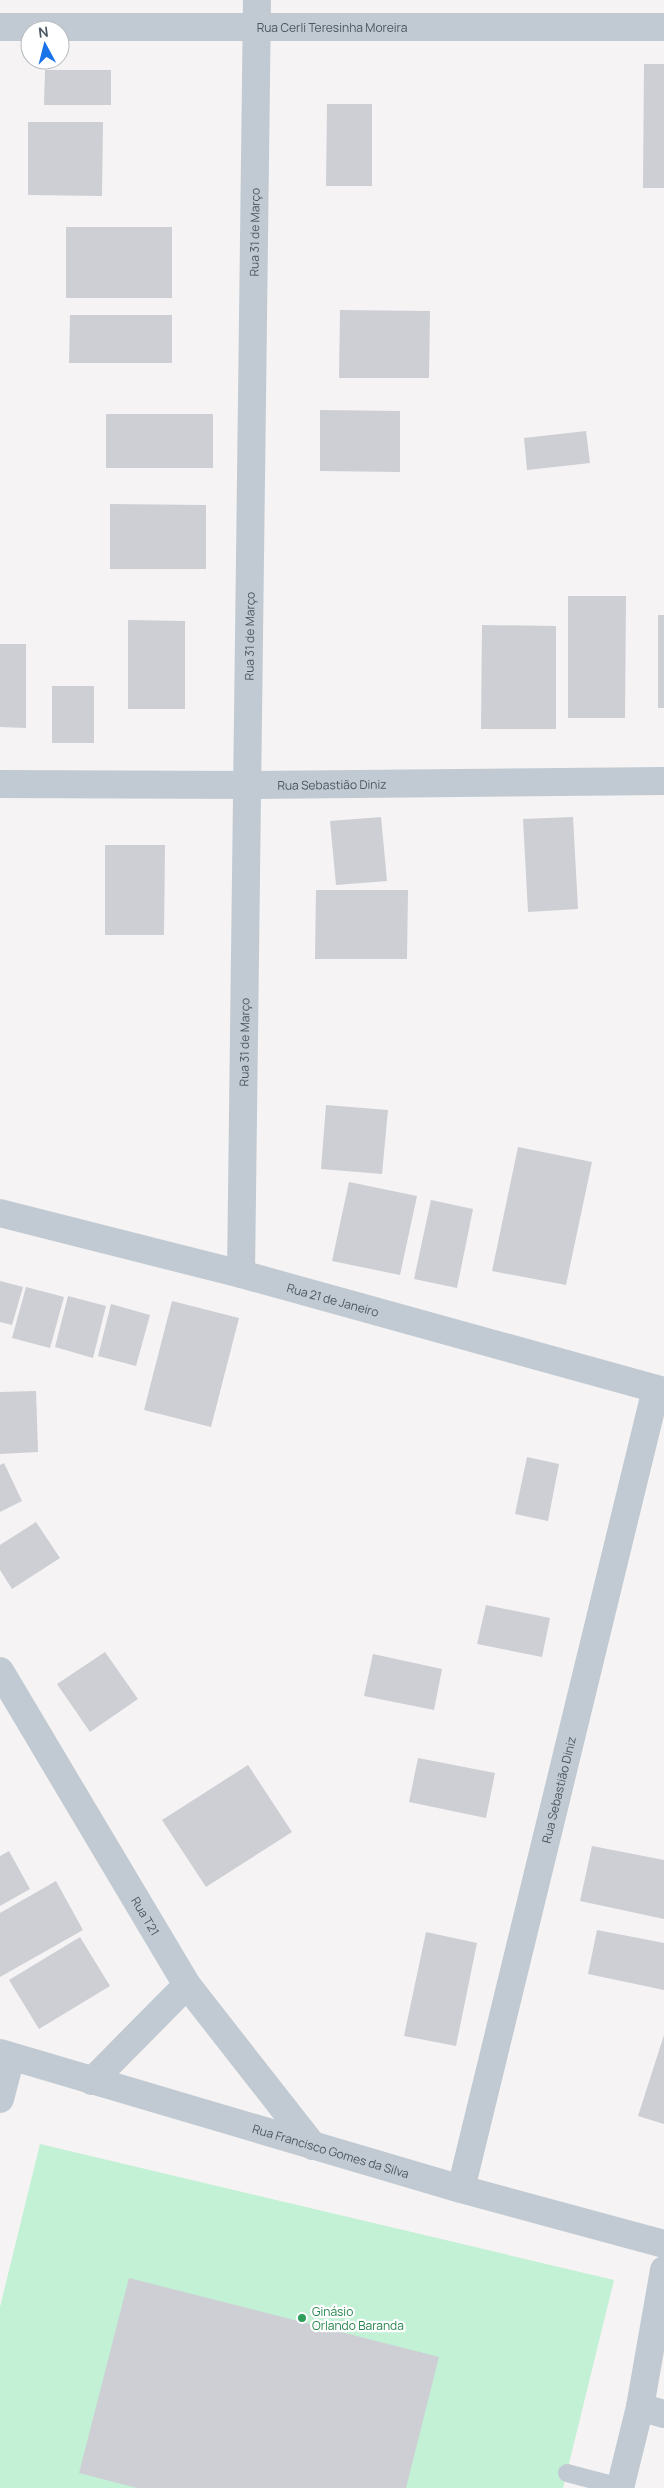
<svg xmlns="http://www.w3.org/2000/svg" width="664" height="2488" font-family="Manrope,sans-serif">
	<rect width="100%" height="100%" fill="#f5f3f3"/>
	<!-- green -->
	<path fill="#c3f1d5" d="M40 2144 614 2280 563 2488H0V2307Z"/>
	<!-- building -->
	<path fill="#cdcfd5" d="M644 64H664V188H643Z
		M45 70H111V105H44Z
		M327 104H372V186H326Z
		M28 122H103L102 196 28 195Z
		M66 227H172V298H66Z
		M340 310 430 311 429 378H339Z
		M70 315H172V363H69Z
		M320 410 400 411V472L320 471Z
		M106 414H213V468H106Z
		M586 431 590 463 527 470 524 438Z
		M110 504 206 505V569H110Z
		M568 596H626L625 718H568Z
		M658 615H664V708H658Z
		M128 620 185 621V709H128Z
		M482 625 556 626V729H481Z
		M0 644H26V728L0 727Z
		M52 686H94V743H52Z
		M381 817 387 881 336 885 330 821Z
		M573 817 578 909 528 912 523 819Z
		M105 845H165L164 935H105Z
		M316 890H408L407 959H315Z
		M326 1105 388 1110 382 1174 321 1169Z
		M518 1147 592 1162 566 1285 492 1271Z
		M349 1182 417 1196 400 1275 332 1261Z
		M431 1200 473 1209 457 1288 414 1279Z
		M0 1281 23 1287 12 1325 0 1322Z
		M26 1287 64 1297 50 1348 12 1338Z
		M68 1296 106 1306 93 1358 55 1347Z
		M172 1301 239 1318 211 1427 144 1410Z
		M111 1304 150 1315 136 1366 98 1356Z
		M36 1391 38 1452 0 1454V1392Z
		M527 1457 559 1464 548 1521 515 1514Z
		M4 1463 22 1501 0 1512V1465Z
		M36 1522 60 1558 12 1589 0 1570V1545Z
		M486 1605 550 1618 542 1657 477 1644Z
		M105 1652 138 1699 90 1732 57 1684Z
		M373 1654 442 1669 434 1710 364 1696Z
		M418 1758 495 1773 486 1818 409 1802Z
		M248 1765 292 1832 206 1887 162 1820Z
		M592 1846 664 1860V1919L580 1901Z
		M9 1851 30 1889 0 1906V1856Z
		M56 1881 83 1930 0 1977V1913Z
		M597 1930 664 1943V1990L588 1974Z
		M426 1932 477 1943 456 2046 404 2036Z
		M80 1937 110 1986 39 2029 9 1980Z
		M664 2035V2124L638 2116Z
		M129 2278 439 2357 406 2488H137L79 2473Z"/>
	<g fill="none" stroke-linecap="round" stroke-linejoin="round">
		<!-- service -->
		<path stroke="#c1cad2" stroke-width="18" d="M567 2473 620 2487"/>
		<!-- minor -->
		<g stroke="#c1cad2" stroke-width="28">
			<path id="s1" d="M0 27H664"/>
			<path id="s2" d="M0 784 247 785 664 781"/>
			<path id="s3" d="M0 1213 241 1274 664 1391"/>
			<path id="s4" d="M241 1274 257 0"/>
			<path id="s5" d="M0 1671 187 1985 313 2146"/>
			<path id="s6" d="M0 2053 461 2189 664 2244"/>
			<path d="M92 2081 187 1985"/>
			<path d="M0 2099 11 2057"/>
			<path id="s7" d="M461 2189 656 1389"/>
			<path d="M640 2407 664 2414"/>
			<path d="M620 2488 640 2407 664 2270"/>
		</g>
	</g>
	<!-- markers -->
	<circle fill="#2e9e5b" stroke="#fff" stroke-width="2" cx="302" cy="2318" r="5"/>
	<g text-anchor="middle" dominant-baseline="central" stroke-width="4.5" stroke-linejoin="round" paint-order="stroke">
		<!-- street labels -->
		<g font-size="12" fill="#4a5661" stroke="#fff">
			<text stroke="none"><textPath href="#s1" startOffset="332">Rua Cerli Teresinha Moreira</textPath></text>
			<text stroke="none"><textPath href="#s4" startOffset="1042">Rua 31 de Março</textPath></text>
			<text stroke="none"><textPath href="#s4" startOffset="638">Rua 31 de Março</textPath></text>
			<text stroke="none"><textPath href="#s2" startOffset="332">Rua Sebastião Diniz</textPath></text>
			<text stroke="none"><textPath href="#s4" startOffset="232">Rua 31 de Março</textPath></text>
			<text stroke="none"><textPath href="#s3" startOffset="344">Rua 21 de Janeiro</textPath></text>
			<text stroke="none"><textPath href="#s7" startOffset="411">Rua Sebastião Diniz</textPath></text>
			<text stroke="none"><textPath href="#s5" startOffset="285">Rua T21</textPath></text>
			<text stroke="none"><textPath href="#s6" startOffset="345">Rua Francisco Gomes da Silva</textPath></text>
		</g>
		<!-- leisure labels -->
		<g font-size="12" fill="#27864d" stroke="#fff" text-anchor="start">
			<text x="312" y="2311">Ginásio<tspan x="312" dy="14">Orlando Baranda</tspan></text>
		</g>
	</g>
	<!-- north arrow -->
	<g transform="translate(45 45) rotate(353)"><circle r="24" fill="#ffffff" stroke="#b7bbc0"/>
	<path d="M0-4L9 19L0 12L-9 19Z" fill="#1a73e8"/>
	<text y="-8" font-size="14" font-weight="bold" text-anchor="middle" fill="#4a5661">N</text>
	</g>
</svg>
